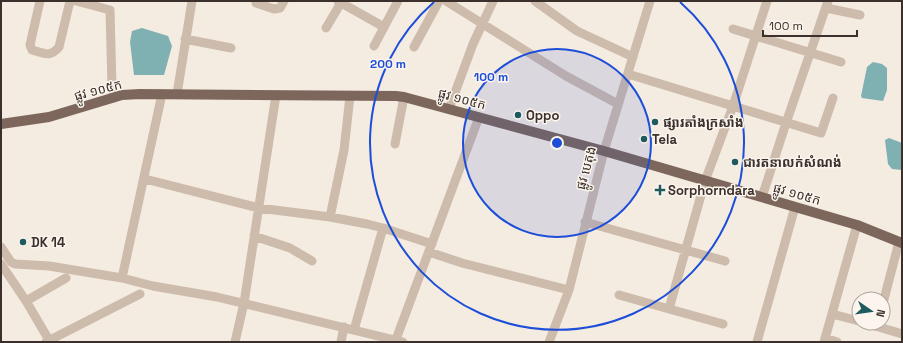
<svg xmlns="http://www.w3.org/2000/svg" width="903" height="343" font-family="'Space Grotesk','Noto Sans Khmer',sans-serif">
	<rect width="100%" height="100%" fill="#f4ebe1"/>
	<!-- water -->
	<path fill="#7fb0b2" d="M142 28 168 36 172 46 164 75H134L130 42 132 31Z
		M873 62 882 64 887 68V90L883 101 862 98 861 96 867 67Z
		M889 138 902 143V170L892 169 888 164 885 140Z"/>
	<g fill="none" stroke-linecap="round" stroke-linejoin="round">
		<!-- minor -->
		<path stroke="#cdbbac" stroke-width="9" d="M40 1 30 45 32 50C44 53 50 58 59 47L70 1
			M76 1 110 10 112 87 114 98
			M338 1 384 27
			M446 1 566 76 618 104
			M535 1 577 31 633 57
			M256 3 274 9 280 8 284 1
			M826 8 860 15
			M326 28 342 1
			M733 29 841 62
			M185 39 231 48
			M374 46 398 1
			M414 47 439 1
			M628 74 821 133 833 98
			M177 94 192 1
			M449 109 473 44 493 1
			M395 144 404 97
			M145 179 259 208 330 217 367 224 383 228 432 244
			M762 197 786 123 828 1
			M330 217 344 150 350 96
			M585 222 725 261
			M254 236 290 248 312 261
			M1 247 11 262 15 264 49 266 122 278 153 286 217 297 403 342
			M429 252 462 263 569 290
			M1 264 26 301 49 340
			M122 278 162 94
			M619 295 723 324
			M26 301 66 278
			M883 303 899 242
			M669 309 705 181 733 106 767 1
			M832 314 859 321
			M865 323 902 334
			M354 330 383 228
			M825 338 837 342
			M46 342 140 294
			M235 342 244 303 276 95
			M341 342 344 327
			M395 342 479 117
			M549 342 569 290 604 151 650 1
			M757 342 795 207
			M824 342 857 225"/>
		<!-- major -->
		<path stroke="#7d675c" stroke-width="10" d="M1 124 49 117 122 95 140 94 396 96 404 97 604 151 857 225 902 243"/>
	</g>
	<!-- distance rings -->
	<circle cx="557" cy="143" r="94" fill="#1d4ed8" fill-opacity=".12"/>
	<g fill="none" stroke="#1d4ed8" stroke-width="2">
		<circle cx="557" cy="143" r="94"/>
		<path d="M680 2A187 187 0 1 1 434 2"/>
	</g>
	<!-- markers -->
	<g fill="#1f5a5e" stroke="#fbf5ee" stroke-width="1.5">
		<circle cx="518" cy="115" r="4"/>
		<circle cx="655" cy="122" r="4"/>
		<circle cx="644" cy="139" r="4"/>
		<circle cx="735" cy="162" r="4"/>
		<path d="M658 184h4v4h4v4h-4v4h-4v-4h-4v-4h4z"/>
		<circle cx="23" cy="242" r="4"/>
	</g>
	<g text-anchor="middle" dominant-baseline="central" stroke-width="3" stroke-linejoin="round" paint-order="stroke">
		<!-- street labels -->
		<g font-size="13" fill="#3b302b" stroke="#fbf5ee">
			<text transform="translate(98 90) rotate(-15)">ផ្លូវ ១០៥ក</text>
			<text transform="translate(462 99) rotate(15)">ផ្លូវ ១០៥ក</text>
			<text transform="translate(586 168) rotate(-75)">ផ្លូវ បេតុង</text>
			<text transform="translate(797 194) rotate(16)">ផ្លូវ ១០៥ក</text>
		</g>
		<!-- poi labels -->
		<g font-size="13" font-weight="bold" fill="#3b302b" stroke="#fbf5ee" text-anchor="start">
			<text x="526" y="115">Oppo</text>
			<text x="663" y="122">ផ្សារតាំងក្រសាំង</text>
			<text x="652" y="139">Tela</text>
			<text x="743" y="162">ជារតនាលក់សំណង់</text>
			<text x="668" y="190">Sorphorndara</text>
			<text x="31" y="242">DK 14</text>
		</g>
	</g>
	<circle cx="557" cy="143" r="6" fill="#1d4ed8" stroke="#fbf5ee" stroke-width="2"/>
	<g font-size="12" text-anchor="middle" font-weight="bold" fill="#1d4ed8" stroke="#fbf5ee" stroke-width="3" stroke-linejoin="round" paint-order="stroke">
		<text x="388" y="68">200 m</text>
		<text x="491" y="81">100 m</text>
	</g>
	<!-- border -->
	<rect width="903" height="343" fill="none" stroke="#3b302b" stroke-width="4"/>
	<!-- north arrow -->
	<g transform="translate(871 311) rotate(103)"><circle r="19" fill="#fbf5ee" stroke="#aea6a0"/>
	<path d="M0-3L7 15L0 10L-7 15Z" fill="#1f5a5e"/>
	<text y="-6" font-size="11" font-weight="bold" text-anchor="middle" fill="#3b302b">N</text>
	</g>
	<!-- scale -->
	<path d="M763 30v6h94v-6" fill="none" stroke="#3b302b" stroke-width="2"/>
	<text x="769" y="30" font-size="12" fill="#3b302b" stroke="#fbf5ee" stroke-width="3" paint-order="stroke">100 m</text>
</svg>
